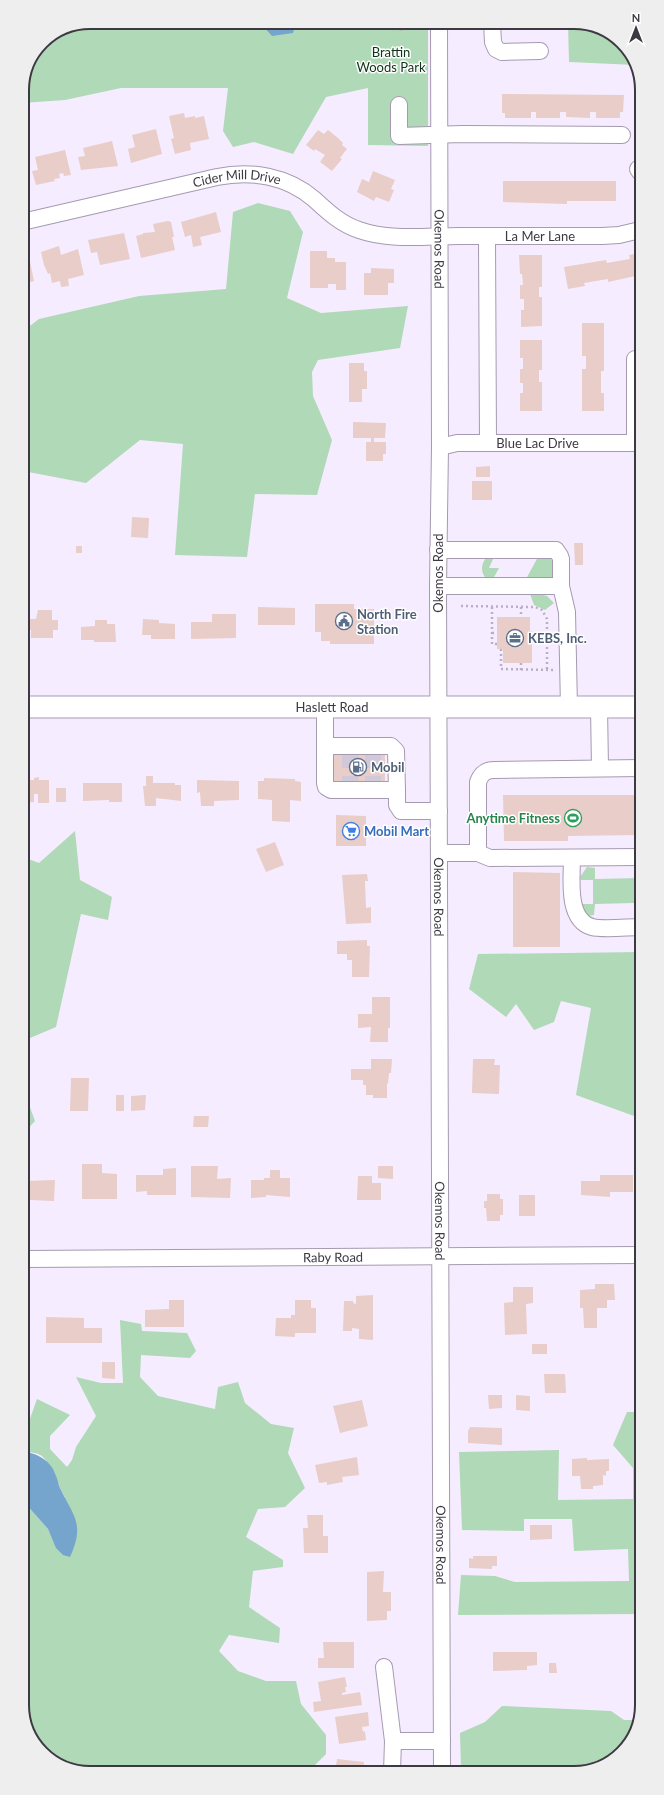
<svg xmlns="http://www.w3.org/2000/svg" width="664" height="1795" font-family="Lato,sans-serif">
	<rect width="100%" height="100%" fill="#f6ecff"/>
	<!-- green -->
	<path fill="#b0d9b7" d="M568 22H579L616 36 635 65 569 62Z
		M428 24V146L368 145V88L326 97 293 154 254 142 233 147 223 131 228 88H121L65 100 22 103V85L42 42 64 27Z
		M258 203 290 211 303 232 287 298 321 313 408 306 400 348 318 360 312 372 313 396 332 440 317 495 255 494 247 557 175 555 183 444 140 440 86 483 23 471 22 332 39 319 139 296 226 289 233 212Z
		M487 557H494L489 568H499L493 579 486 578C480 572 481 563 487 557Z
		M538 557 549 558 552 560 554 573 552 578 526 579Z
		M534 593 547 596 554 603 545 610 534 605 530 594Z
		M75 831 80 880 112 897 108 920 81 914 56 1027 23 1041V857L39 863Z
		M587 867 595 868V879L640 878 641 867V916H638L635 912 634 903 595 904 594 915 588 916 581 908 582 904H593V880H581L580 877Z
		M641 952V1111L634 1116 576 1095 591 1008 561 1001 554 1022 534 1030 516 1004 506 1017 469 989 478 954Z
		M23 1088 35 1121 24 1133Z
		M120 1320 141 1324 142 1331 187 1333 196 1351 190 1358 141 1355 140 1377 158 1396 215 1409 218 1387 238 1382 245 1403 271 1424 294 1428 288 1453 305 1488 285 1507 258 1509 246 1537 283 1560V1567L253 1571 249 1607 280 1628 279 1643 229 1635 219 1651 238 1671 266 1681H296L301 1704 326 1735V1754L312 1768V1772L85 1773 48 1759 24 1723V1502L48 1529 57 1548 65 1497C57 1484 54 1467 42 1456 38 1453 29 1452 24 1451V1428L27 1427 37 1399 70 1415 50 1436V1449L67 1467 72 1460 76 1447 96 1416 76 1377 101 1383H123Z
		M627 1412H642V1614L458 1615 461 1575 495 1576 515 1582 629 1581 628 1549 574 1551 572 1519H524V1531L462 1530 459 1452 559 1450 558 1500 633 1499V1468L613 1445Z
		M502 1706 611 1711 624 1720H637L628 1746 592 1771H461L460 1733 485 1722Z"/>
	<!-- water -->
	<path fill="#75a5cd" d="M262 25H295L293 33 272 36Z
		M24 1451C39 1455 51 1460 56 1476 58 1480 58 1484 60 1488 74 1517 85 1524 70 1557L63 1555 56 1548 48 1529 24 1502Z"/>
	<!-- building -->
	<path fill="#e9cdc8" d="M502 94 624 95 623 112H620V118H596V112H590V118L566 117V112H560V118H536V112H531V118H505V113H502Z
		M184 113 185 118 195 116V118L204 116 209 139 190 143 191 150 175 154 171 139 174 138 169 116Z
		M156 129 162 154 131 163 128 149 135 147 132 135Z
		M318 130 324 134 328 130 338 138 343 143 342 145 347 149 340 158 342 159 332 171 320 162 325 155 315 149 314 151 306 145Z
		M112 141 118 166 81 170 78 157 85 156 83 148Z
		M65 150 71 175 64 176 63 173 59 174 60 178 54 179 55 181 36 185 32 171 38 170 35 157Z
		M373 171 395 180 391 189 394 190 389 202 376 197 374 201 357 192 362 179 369 182Z
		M503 181H616V201H567V204L503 202Z
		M216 212 221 232 200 237 202 245 193 247 191 235 185 237 181 222Z
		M168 221 171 222 174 237H172L175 250 141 258 136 236 143 234V233L155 232 153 224Z
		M124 233 130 259 100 265 97 252 91 253 88 240Z
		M59 246 61 255 78 249 84 275 68 279 69 286 61 287 60 281 52 283 50 273 48 274 44 265 41 252Z
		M310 251H327V258H335V262H346V290H336V284H328V288H310Z
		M640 253V275L608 282V279L584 283 585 286 568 289 564 267 606 260 607 263 630 259 629 255Z
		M519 255H542V287H539V297H542V326L521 327V310H524V299H520V285H523L522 274H520Z
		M29 257 34 281 22 284V258Z
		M371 268 394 269V283H388V295H364V273H371Z
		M582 323H604V371H601V393H604V411H582V369H586V356H582Z
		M520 340H542V370H539V382H542V411H520V393H523V383H520V369H523V358H520Z
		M349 363H364V371H367V389H362V402H349Z
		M353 422 386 423 385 438H374V442H386V454H383V461H366V442H371V438H353Z
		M490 466V477H476V467Z
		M472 481H492V500H472Z
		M132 517 149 518 148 538 131 537Z
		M574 543H583V565H575Z
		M76 546H82V553H76Z
		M315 604H354V609H374V644H330V641H321V632H315Z
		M258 607 295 608V625H258Z
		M38 610H52V620H58V630H53V638H31V630H23V617H28V619H36Z
		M212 614H236V638L191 639V622H212Z
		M497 617H530V631H532V663H503V649H497Z
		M143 619 159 620V623L175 624V639H151V635H142Z
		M95 620H107V624H115L116 642H94V640H81V627L95 626Z
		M637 628H640V647H637Z
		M330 752H385V782L331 783Z
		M146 776H153V783H175V785H181V801L156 798V806H145L143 786H146Z
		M39 777V780H49V803H38V794H34V802L24 803 23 780H34V778Z
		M264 778 295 779V781L301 782V801L290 800V822L272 821V800L258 799V781H264Z
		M197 780 239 781V800L214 801V806H201L200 792 197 793Z
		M83 783H122V802H109V800L83 801Z
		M56 788H66V802H56Z
		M503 795H641V835L568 836V841H504Z
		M336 815 366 816V846H336Z
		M275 842 284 865 266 872 256 849Z
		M513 872 560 873V947H513Z
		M367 874 368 881H365L366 908 371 907V923L346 924 342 875Z
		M367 940V946H370L369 977H352V960H347V954H337V941Z
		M372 997H390V1028H388V1042H370L371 1027 358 1028V1014H372Z
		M371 1059H392L391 1073H389L388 1084 387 1083V1098H373V1095H366V1085H363V1080H351V1069H371Z
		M473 1059H495L494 1065H500L499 1094 472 1093Z
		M71 1078H89L88 1111H70Z
		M116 1095H124V1111H116Z
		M146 1095 145 1110 131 1111V1096Z
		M194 1116H209L208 1127H193Z
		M82 1164H102V1173L117 1174V1199H82Z
		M191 1166H218L217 1179 231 1178 230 1198 191 1197Z
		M378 1166H393V1179L378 1178Z
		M176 1168V1195H147V1191L136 1192V1175H163V1169Z
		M270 1170H280V1178H290V1197L266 1195V1197L251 1198V1180H264V1178H270Z
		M600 1175H633V1192H610V1197L581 1195V1181H600Z
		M358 1176H372V1183H381V1200H357Z
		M55 1180 54 1201 30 1200V1213L24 1212V1181Z
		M487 1194H500V1199H503V1215H500V1221H487L486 1208H484V1201H487Z
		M519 1195H535V1216H519Z
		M595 1284H614L615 1300H607V1308H597V1328H584L583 1308H580V1290L595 1289Z
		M513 1287H533V1303L526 1304 527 1334 505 1335 504 1303 513 1302Z
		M373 1295V1340L359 1339V1329L352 1328V1331H343L344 1301H353V1303L356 1304V1296Z
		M169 1300H184V1327H145V1310L169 1309Z
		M295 1300H311V1308H316V1333H295V1337L275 1336 276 1318H291V1315H295Z
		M46 1317 84 1318V1328H102V1343H46Z
		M532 1344H547V1354H532Z
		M102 1362H115V1379L102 1378Z
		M544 1374H565L566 1393H545Z
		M488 1395H502V1408L489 1409Z
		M516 1395 530 1396V1411L516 1410Z
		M362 1400 368 1426 340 1433 333 1406Z
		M470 1427 502 1428V1445L468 1443V1431Z
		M357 1457 359 1475 342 1477 343 1482 327 1485V1482L319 1483 315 1465Z
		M587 1458V1460L609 1459V1471H606V1476L603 1475V1485L593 1486V1489H581L580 1476H572V1459Z
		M307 1515H323V1536H328V1553H304L303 1528H308Z
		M530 1525H552V1539L530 1540Z
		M473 1556H497V1566H492V1569L469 1568V1558L473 1559Z
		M384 1571 383 1592H391V1611H387V1620L367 1621V1572Z
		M323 1642H354V1668H318V1658H324Z
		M493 1652H537V1665L527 1666V1670L493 1671Z
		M549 1663H556L557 1673H549Z
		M345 1677 347 1687H345L346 1692 342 1693V1695L360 1692 362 1705 314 1712 313 1702 321 1701 318 1682Z
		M368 1712 369 1726 362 1727 363 1732 365 1731 366 1740 339 1744 335 1717Z
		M337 1759 364 1762 363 1771 335 1772Z"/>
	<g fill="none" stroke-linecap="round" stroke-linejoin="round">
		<!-- minor-tunnel -->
		<path stroke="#d1c8d9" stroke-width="16" stroke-dasharray="16 8" stroke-linecap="butt" d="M350 752V782
			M373 752V782"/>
		<!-- minor casing -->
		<g stroke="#a59aaf" stroke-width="18">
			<g id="minor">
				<path id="s1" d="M439 23 440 447 438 586 442 1771"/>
				<path d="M492 23 493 42 496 49 502 52 540 51"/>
				<path d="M399 105V136L462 134 622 135"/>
				<path d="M638 169 640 172"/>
				<path id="s2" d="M22 222 217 177C252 170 287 176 314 199 328 212 341 224 359 230 390 241 426 236 459 236 506 236 554 236 602 236L619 235 640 230"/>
				<path d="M487 237 488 443"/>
				<path d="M635 359V443"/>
				<path id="s3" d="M440 447 457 443H640"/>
				<path d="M438 550H556L560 556 561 559V586H438"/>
				<path d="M561 586 567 612 569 708"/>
				<path d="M599 707 600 768"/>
				<path d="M325 708V783L326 787 331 790H397V805L401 811H439"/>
				<path d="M325 746H391L396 751 397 790"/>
				<path d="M439 853H478L490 858 641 857"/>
				<path d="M478 853V782C481 774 485 770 494 770L641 768"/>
				<path d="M572 858C572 877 566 920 592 927 603 930 628 927 641 927"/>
				<path id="s4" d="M24 1259 641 1255"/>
				<path d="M384 1667 393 1741H442"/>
				<path d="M392 1772 393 1741"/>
			</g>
		</g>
		<!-- major casing -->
		<g stroke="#a59aaf" stroke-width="23">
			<g id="major">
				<path id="s5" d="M23 707H641"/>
			</g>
		</g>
		<!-- path -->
		<path stroke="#b9b1c1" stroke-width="2.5" stroke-dasharray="2 3" stroke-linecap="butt" d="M373 24H381
			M399 24 401 31
			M368 27 369 24
			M461 606 535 607 542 610 547 619V670
			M492 607V644H497
			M521 607V617
			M492 633H497
			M501 649V669L554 670
			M521 663V670"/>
		<!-- minor -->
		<use href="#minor" stroke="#fff" stroke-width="16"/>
		<!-- major -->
		<use href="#major" stroke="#fff" stroke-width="21"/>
	</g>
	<!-- icons -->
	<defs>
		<g id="civic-ring" transform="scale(0.9)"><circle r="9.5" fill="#fefefe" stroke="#5c6f8a" stroke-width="1.5"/><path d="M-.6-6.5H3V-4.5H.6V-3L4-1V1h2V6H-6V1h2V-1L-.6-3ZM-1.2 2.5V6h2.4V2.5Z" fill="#5c6f8a"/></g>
		<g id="office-ring" transform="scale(0.9)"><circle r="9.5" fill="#fefefe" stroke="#5c6f8a" stroke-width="1.5"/><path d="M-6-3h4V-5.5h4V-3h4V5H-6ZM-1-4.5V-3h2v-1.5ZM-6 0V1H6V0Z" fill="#5c6f8a"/></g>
		<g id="fuel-ring" transform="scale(0.9)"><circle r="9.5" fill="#fefefe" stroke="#5c6f8a" stroke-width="1.5"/><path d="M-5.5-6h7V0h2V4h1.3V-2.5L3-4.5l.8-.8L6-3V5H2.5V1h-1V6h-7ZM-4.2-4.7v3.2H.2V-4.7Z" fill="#5c6f8a"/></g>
		<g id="stadium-ring" transform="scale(0.9)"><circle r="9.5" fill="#fefefe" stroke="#2e9e5b" stroke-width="1.5"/><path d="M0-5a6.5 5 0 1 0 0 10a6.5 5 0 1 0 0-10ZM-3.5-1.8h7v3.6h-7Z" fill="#2e9e5b"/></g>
		<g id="supermarket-ring" transform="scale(0.9)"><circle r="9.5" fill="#fefefe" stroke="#3f7fe0" stroke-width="1.5"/><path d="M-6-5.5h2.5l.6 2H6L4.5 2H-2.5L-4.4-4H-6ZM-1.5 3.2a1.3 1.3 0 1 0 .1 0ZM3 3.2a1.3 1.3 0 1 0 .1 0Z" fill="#3f7fe0"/></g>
	</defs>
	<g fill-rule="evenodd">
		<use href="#civic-ring" x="344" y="621"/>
		<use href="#office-ring" x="515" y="638"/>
		<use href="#fuel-ring" x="358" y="767"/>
		<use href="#stadium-ring" x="573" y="818"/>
		<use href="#supermarket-ring" x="351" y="831"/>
	</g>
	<g text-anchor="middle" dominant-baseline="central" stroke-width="3" stroke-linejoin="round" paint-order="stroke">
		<!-- park labels -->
		<g font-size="13" fill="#0e3419" stroke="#fefefe">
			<text x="391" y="52">Brattin<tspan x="391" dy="15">Woods Park</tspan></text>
		</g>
		<!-- street labels -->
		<g font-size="13" fill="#3d3942" stroke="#fefefe">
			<text stroke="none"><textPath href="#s2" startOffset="220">Cider Mill Drive</textPath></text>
			<text stroke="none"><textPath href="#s2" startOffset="540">La Mer Lane</textPath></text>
			<text stroke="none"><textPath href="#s1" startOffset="226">Okemos Road</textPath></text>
			<text stroke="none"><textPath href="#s3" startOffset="98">Blue Lac Drive</textPath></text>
			<text transform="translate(438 573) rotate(-90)">Okemos Road</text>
			<text stroke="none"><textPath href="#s5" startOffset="309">Haslett Road</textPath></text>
			<text stroke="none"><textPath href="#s1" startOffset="874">Okemos Road</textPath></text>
			<text stroke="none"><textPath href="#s1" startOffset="1198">Okemos Road</textPath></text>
			<text stroke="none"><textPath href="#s4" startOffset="309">Raby Road</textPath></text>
			<text stroke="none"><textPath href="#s1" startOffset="1522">Okemos Road</textPath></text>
		</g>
		<!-- service labels -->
		<g font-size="13" font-weight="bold" fill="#4e5e75" stroke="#fefefe" text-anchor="start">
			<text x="357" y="614">North Fire<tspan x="357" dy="15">Station</tspan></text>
			<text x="528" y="638">KEBS, Inc.</text>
			<text x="371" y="767">Mobil</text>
		</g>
		<!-- leisure labels -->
		<g font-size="13" font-weight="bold" fill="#27864d" stroke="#fefefe" text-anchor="end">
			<text x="560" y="818">Anytime Fitness</text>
		</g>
		<!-- shop labels -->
		<g font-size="13" font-weight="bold" fill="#366cbe" stroke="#fefefe" text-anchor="start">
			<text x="364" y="831">Mobil Mart</text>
		</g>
	</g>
	<!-- crop -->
	<path d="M0 0H664V1795H0ZM90 29H574A61 61 0 0 1 635 90V1705A61 61 0 0 1 574 1766H90A61 61 0 0 1 29 1705V90A61 61 0 0 1 90 29Z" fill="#efeeef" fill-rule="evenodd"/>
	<path fill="none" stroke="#3d3942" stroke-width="2" d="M90 29H574A61 61 0 0 1 635 90V1705A61 61 0 0 1 574 1766H90A61 61 0 0 1 29 1705V90A61 61 0 0 1 90 29Z"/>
	<!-- north arrow -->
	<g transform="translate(636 28)" stroke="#fefefe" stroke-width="3" paint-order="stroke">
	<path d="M0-3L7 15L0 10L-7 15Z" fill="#3d3942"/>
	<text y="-6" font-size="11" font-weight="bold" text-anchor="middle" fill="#3d3942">N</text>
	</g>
</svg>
